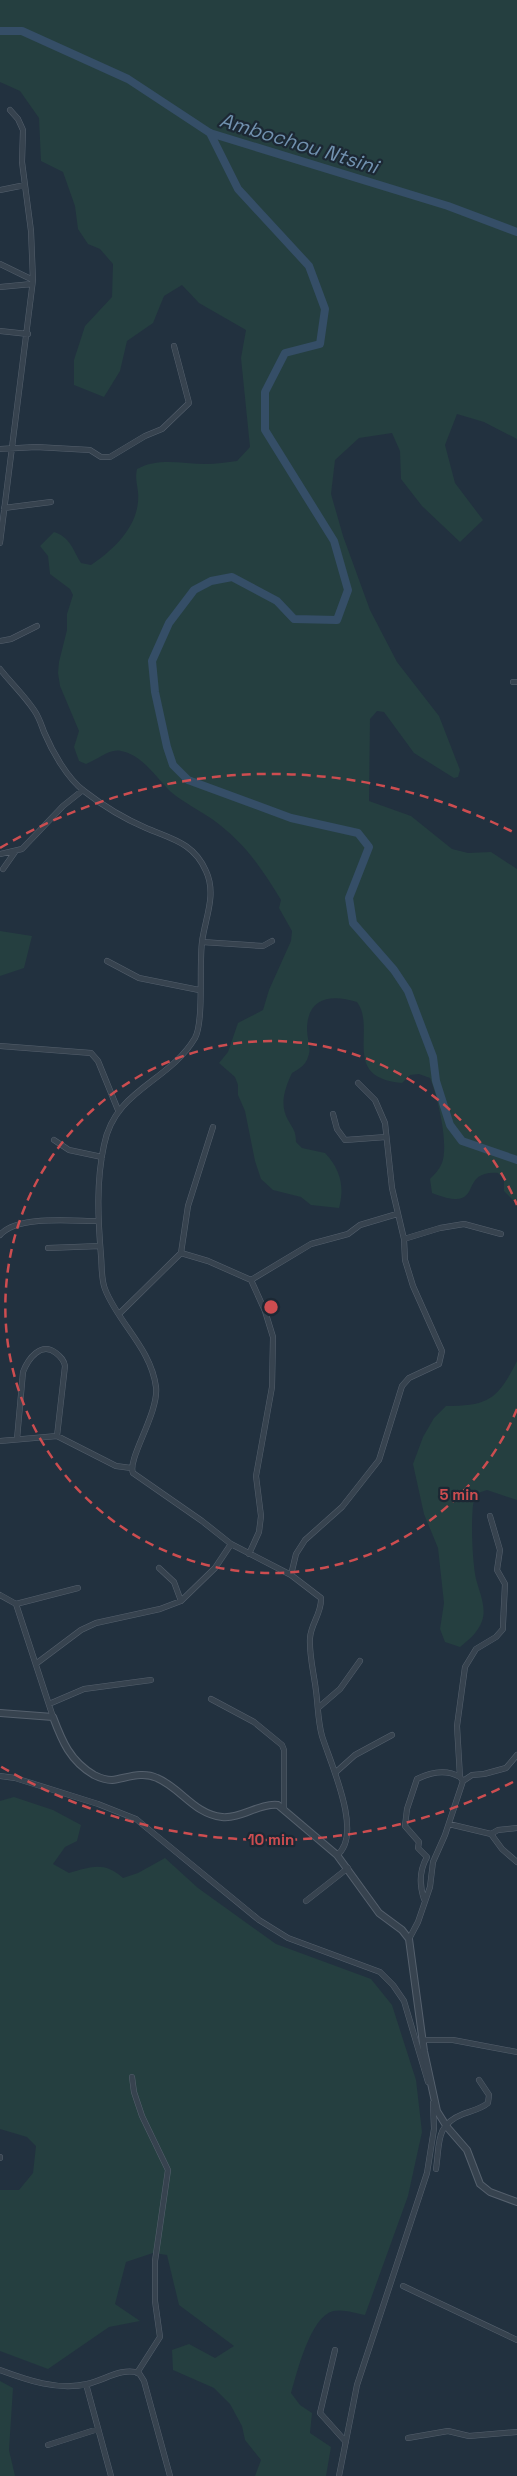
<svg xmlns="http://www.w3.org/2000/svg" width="517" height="2476" font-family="'Space Grotesk',sans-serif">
	<rect width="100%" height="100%" fill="#22313f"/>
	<!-- green -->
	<path fill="#253f40" d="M0 0H517V439L484 422 457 414 445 445 455 483 483 520 460 542 422 506 401 479 400 451 392 433 359 438 335 460 331 494 343 536 370 610 397 662 439 716 460 770 458 777 454 778 414 753 384 712 377 711 370 719 369 801 411 816 452 849 468 853 491 852 517 869V1202L514 1201 504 1191V1179L498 1173C455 1170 488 1215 432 1193L430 1179C434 1175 439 1170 442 1163 449 1144 438 1098 430 1078L419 1074 410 1075 402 1083C340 1078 377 1029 357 1002 331 994 307 997 307 1030 307 1039 312 1048 308 1057 306 1065 299 1069 292 1073 285 1088 279 1104 288 1120 293 1129 296 1131 296 1142L302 1148 325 1153C340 1169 345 1186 339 1208L311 1205 301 1197 273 1190 261 1179 255 1161 245 1111 238 1095V1085L235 1077 219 1063 228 1052 238 1023 263 1010 269 990 291 941 292 931 279 908 281 900C261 867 244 842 212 819 199 810 183 802 171 792 156 778 143 755 121 751 110 748 97 760 86 764L79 761 74 747 79 731 60 686 58 673 59 662 67 630V614L73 595 70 589 50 574 48 556 40 546 54 532C70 537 73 550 81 563L91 565C115 549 141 524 138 492 137 483 135 479 137 469 159 457 182 464 206 464 216 464 227 462 237 461L250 447 241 358 246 330 199 303 182 285 164 296 153 323 127 341 120 371 104 397 74 385V360L85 326 112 297 113 264 100 249 88 244 78 229 75 206 63 172 41 161 39 118 20 91 0 82Z
		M0 931 32 936 24 968 0 976Z
		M517 1361V1500L487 1490 475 1494C470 1512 472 1560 476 1579 479 1591 487 1608 482 1621 478 1632 470 1639 460 1647L445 1642 440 1629 444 1603 438 1548 424 1514 413 1464 423 1437 434 1418 446 1406C489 1406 498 1399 517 1361Z
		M14 1797 53 1810 81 1825 77 1841 65 1847 53 1864 69 1873C91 1867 104 1861 123 1878L138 1873 165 1858 198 1888 276 1944 371 1979 392 2005 416 2080 422 2132 408 2196 365 2315C356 2313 343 2309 333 2311 310 2317 297 2373 291 2393L300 2405 312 2413 310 2433 331 2447 326 2476H255L261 2460 245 2440 242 2426 230 2404 214 2388 173 2370 172 2350 189 2344 215 2358 234 2346 179 2305 167 2255 153 2253 126 2262 115 2304 140 2321 109 2327 48 2369 0 2351V2190H19L33 2173 36 2146 27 2137 0 2129V1801Z
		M0 2381 13 2388 9 2450 15 2476H0Z"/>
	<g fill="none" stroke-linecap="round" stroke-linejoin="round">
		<!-- river -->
		<path stroke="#354e67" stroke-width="8" d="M0 31H22L128 79 210 133 448 206 517 232
			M210 133 238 189 309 266 325 309 320 344 285 353 265 392V430L334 541 348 590 337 620 294 619 277 601 232 577 211 581 194 590 169 623 152 661 155 692 167 747 173 765 188 780 291 818 358 833 369 847 349 898 353 923 394 970 408 991 433 1057 436 1081 450 1125 462 1141 517 1160"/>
		<!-- minor casing -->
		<g stroke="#55606d" stroke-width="6">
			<path id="minor" d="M0 190 25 185
				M0 264 33 280
				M0 287 32 284
				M0 331 28 334
				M0 449 36 447 90 450 101 457H110L145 436 162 429 189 403 174 346
				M4 508 51 502
				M0 543 33 280 31 231 22 162 23 130 18 119 10 110
				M0 641 11 639 37 626
				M0 669C11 683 24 695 34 710 39 717 41 724 44 732 52 751 67 778 84 791 102 805 125 819 146 828 172 839 194 843 206 871 217 895 205 918 202 942 199 964 204 1022 195 1038 168 1083 115 1089 104 1145 96 1182 98 1219 101 1256 102 1266 101 1279 105 1289 118 1323 151 1348 156 1387 159 1413 127 1459 133 1473L202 1521 231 1544 291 1575 321 1598C322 1613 311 1623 310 1638 309 1656 314 1673 316 1691 318 1706 318 1722 322 1736 330 1762 364 1835 337 1855
				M513 682H517
				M0 854 22 849 63 806 83 790
				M3 869 15 852
				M202 942 263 946 272 941
				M107 961 139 978 199 990
				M0 1046 91 1053 98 1061 118 1110
				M333 1114 337 1129 345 1140 386 1137
				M54 1140 69 1150 102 1157
				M0 1235C17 1215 72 1221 97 1221
				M404 1239 440 1228 464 1224 501 1234
				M48 1248 100 1246
				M181 1253 208 1261 251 1280 265 1311 273 1337 272 1387 256 1476 261 1516 259 1532 249 1554
				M251 1280 311 1244 348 1234 360 1225 397 1214
				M119 1314 181 1253 188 1206 213 1127
				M17 1439 23 1372C28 1359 41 1341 56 1353 61 1357 64 1360 65 1366L57 1436
				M0 1441 57 1436 116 1466 131 1468
				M159 1568 174 1582 181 1601
				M291 1575 296 1554 305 1540 342 1507 379 1460 402 1386 409 1378 439 1364 442 1351 413 1286 405 1260 404 1239 392 1188 385 1123 375 1100 358 1083
				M0 1595 16 1604 53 1717
				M16 1604 78 1588
				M37 1663 81 1630 96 1623 160 1609 181 1601 215 1568 231 1544
				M211 1699 254 1722 282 1745 284 1750V1810
				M49 1704 84 1689 151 1680
				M318 1708 340 1689 360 1661
				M336 1772 355 1755 392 1735
				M0 1776 15 1778 98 1804 136 1819 259 1920 288 1938 380 1972 393 1985 404 2001 428 2082
				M463 1781 460 1777 457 1726 465 1667 476 1649 496 1637 503 1629V1624L505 1584 497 1570 500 1550 490 1516
				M449 1824 491 1834 498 1830 517 1828
				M491 1834 502 1849 517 1862
				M424 1899C419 1884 419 1871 427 1857L418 1848 419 1842 405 1826 407 1809 417 1779C431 1772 446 1769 460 1777
				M306 1901 348 1868
				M409 1939 418 1922 430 1887 433 1862 445 1835 463 1781 472 1775 484 1774 506 1768 517 1755
				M423 2040H453L517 2052
				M132 2077 134 2092 142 2116 168 2170 155 2261V2301L160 2337 137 2373
				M0 2157V2158
				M436 2169C440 2143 435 2125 463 2114 471 2111 481 2109 488 2103L489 2095 479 2080
				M403 2286 517 2340
				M335 2350 320 2413 346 2442
				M0 2370C27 2380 58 2391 87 2384 105 2380 122 2367 139 2373L144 2381 170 2476
				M86 2384 111 2476
				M408 2438 448 2431 469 2436 517 2432
				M48 2445 98 2429
				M339 2476 357 2385 427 2173 434 2129 433 2103"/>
		</g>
		<!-- tertiary casing -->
		<g stroke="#55606d" stroke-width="8">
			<path id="tertiary" d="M0 1713 53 1717C62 1741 70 1761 94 1775 100 1778 105 1780 112 1780 127 1778 142 1771 157 1778 181 1788 194 1814 222 1817 241 1819 259 1803 278 1805L337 1855 379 1913 402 1930 409 1939 424 2051 437 2111 447 2127 467 2150 480 2184 490 2192 517 2202"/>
		</g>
		<!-- minor -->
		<use href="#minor" stroke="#37434f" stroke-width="5"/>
		<!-- tertiary -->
		<use href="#tertiary" stroke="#37434f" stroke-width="6"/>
	</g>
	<!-- distance rings -->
	<g fill="none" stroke="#cd4d50" stroke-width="2.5" stroke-dasharray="9 6">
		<path d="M517 1409A266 266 0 1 1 517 1205"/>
		<path d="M513 1782A533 533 0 0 1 0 1766M0 848A533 533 0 0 1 513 832"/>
	</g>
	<g text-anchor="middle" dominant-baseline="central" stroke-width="4.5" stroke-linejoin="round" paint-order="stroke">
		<!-- water labels -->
		<g font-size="20" font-style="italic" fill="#7191af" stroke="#1c2834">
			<text transform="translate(299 143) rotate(17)">Ambochou Ntsini</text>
		</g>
	</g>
	<circle cx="271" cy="1307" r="8" fill="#cd4d50" stroke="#1c2834" stroke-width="2.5"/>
	<g font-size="15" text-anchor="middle" font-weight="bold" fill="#cd4d50" stroke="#1c2834" stroke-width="4.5" stroke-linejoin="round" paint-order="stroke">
		<text x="459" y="1500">5 min</text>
		<text x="271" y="1845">10 min</text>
	</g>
</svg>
